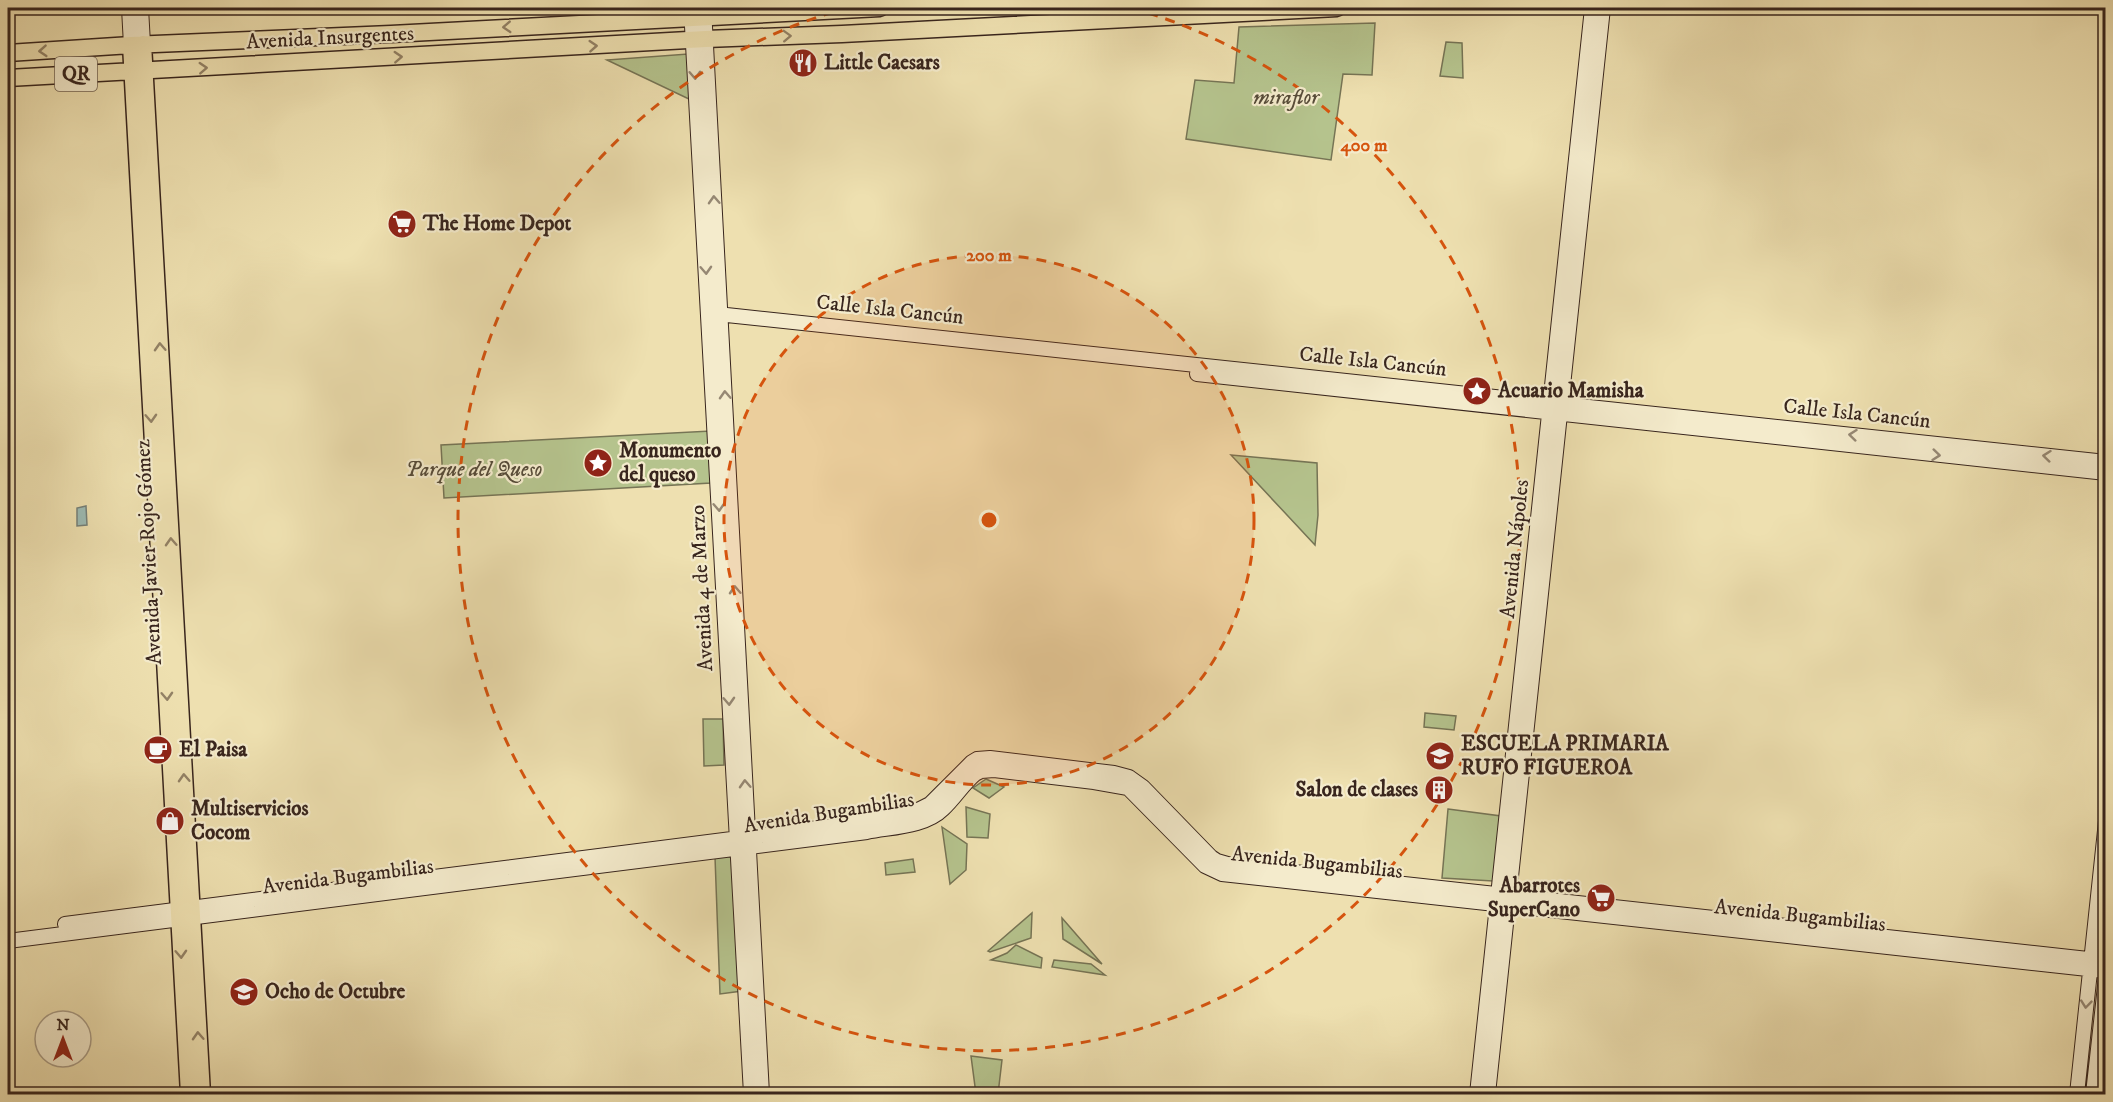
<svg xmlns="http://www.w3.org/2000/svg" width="2113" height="1102" font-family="'IM FELL DW Pica',serif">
	<rect width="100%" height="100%" fill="#eee0b0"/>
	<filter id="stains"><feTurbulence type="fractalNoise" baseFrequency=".00333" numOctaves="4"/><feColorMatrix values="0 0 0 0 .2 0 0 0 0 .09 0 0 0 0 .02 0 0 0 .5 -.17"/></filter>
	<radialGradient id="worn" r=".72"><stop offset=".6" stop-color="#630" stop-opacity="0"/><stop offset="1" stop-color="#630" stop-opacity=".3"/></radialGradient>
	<!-- green -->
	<path fill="#b5c38d" stroke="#767455" stroke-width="1.5" d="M1375 23 1372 75 1343 74 1331 160 1186 139 1195 80 1234 83 1239 27Z
		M1446 42 1462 43 1463 78 1440 76Z
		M688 54 691 100 607 60Z
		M711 431V483L444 498 441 445Z
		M1231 455 1317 463 1318 515 1315 545Z
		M1425 713 1456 716 1454 730 1424 727Z
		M703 719H723L724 765 704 766Z
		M986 779 1004 787 989 798 973 788Z
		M966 807 990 814 988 838 967 837Z
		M1448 809 1501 816 1493 881 1442 878Z
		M942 827 967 844 966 870 950 884Z
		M735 854 742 991 720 994 715 857Z
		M913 859 915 872 886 875 885 863Z
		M1032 913 1031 938 990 952 988 951Z
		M1062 918 1102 964 1063 939Z
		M1016 945 1042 958 1041 968 991 960 1007 953Z
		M1054 960 1091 964 1105 975 1052 967Z
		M971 1056 1002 1060 998 1094H976Z"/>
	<!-- water -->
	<path fill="#9cbbb4" stroke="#747f78" stroke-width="1.5" d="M86 506 87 525 77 526V508Z"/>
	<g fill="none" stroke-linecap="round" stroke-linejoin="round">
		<!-- secondary casing -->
		<g stroke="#38251d" stroke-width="16">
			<path id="secondary" d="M129 8 131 45
				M141 8 143 44
				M691 8 751 1094
				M704 8 762 1094
				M708 313 2106 462
				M1197 374 2106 473
				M65 924 865 822 918 810 930 804 972 762 977 759 990 758 1114 773 1129 777 1143 787 1211 857 1217 861 1231 865 2106 961
				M8 941 867 832C891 827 925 827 943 809 955 798 963 784 975 774L981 771 994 770 1094 782 1128 788 1205 866 1222 874 2106 971
				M1477 1094 1592 8
				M1488 1094 1603 8
				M2077 1094 2106 821
				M2093 1094 2106 977"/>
		</g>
		<!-- primary casing -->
		<g stroke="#38251d" stroke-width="19">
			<path id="primary" d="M143 44 202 1094
				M131 45 189 1094
				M8 53 131 45 391 34 880 8
				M8 78 706 39 842 34 1337 8"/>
		</g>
		<!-- secondary -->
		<use href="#secondary" stroke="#f4ebcc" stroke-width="14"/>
		<!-- primary -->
		<use href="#primary" stroke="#eee0b0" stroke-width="16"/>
	</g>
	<!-- one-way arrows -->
	<defs><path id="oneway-chevron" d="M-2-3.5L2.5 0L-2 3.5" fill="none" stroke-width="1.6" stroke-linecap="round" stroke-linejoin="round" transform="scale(1.5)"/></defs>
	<g stroke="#938266">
		<use href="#oneway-chevron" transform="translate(507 27) rotate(177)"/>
		<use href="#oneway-chevron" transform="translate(787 36) rotate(-2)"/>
		<use href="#oneway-chevron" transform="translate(593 46) rotate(-4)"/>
		<use href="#oneway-chevron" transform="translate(43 51) rotate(176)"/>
		<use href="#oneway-chevron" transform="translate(398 57) rotate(-3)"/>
		<use href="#oneway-chevron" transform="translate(203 68) rotate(-3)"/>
		<use href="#oneway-chevron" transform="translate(160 347) rotate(-93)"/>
		<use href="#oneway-chevron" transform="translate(151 418) rotate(87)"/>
		<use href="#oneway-chevron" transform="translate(171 542) rotate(-93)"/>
		<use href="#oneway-chevron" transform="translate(167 696) rotate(87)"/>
		<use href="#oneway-chevron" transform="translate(184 778) rotate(-93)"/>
		<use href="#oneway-chevron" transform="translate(181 954) rotate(87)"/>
		<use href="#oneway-chevron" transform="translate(198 1036) rotate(-93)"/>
	</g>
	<g stroke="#968874">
		<use href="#oneway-chevron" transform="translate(695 75) rotate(87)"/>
		<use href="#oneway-chevron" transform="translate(714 200) rotate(-93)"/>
		<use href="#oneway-chevron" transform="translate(706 270) rotate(87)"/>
		<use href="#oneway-chevron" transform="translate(725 395) rotate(-93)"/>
		<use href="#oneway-chevron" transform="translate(1853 435) rotate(-174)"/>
		<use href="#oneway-chevron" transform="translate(1936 455) rotate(6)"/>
		<use href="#oneway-chevron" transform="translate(2047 456) rotate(-174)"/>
		<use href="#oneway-chevron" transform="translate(719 507) rotate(87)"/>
		<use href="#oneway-chevron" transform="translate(735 590) rotate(-93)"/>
		<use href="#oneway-chevron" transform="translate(729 701) rotate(87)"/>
		<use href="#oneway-chevron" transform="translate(745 784) rotate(-93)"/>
		<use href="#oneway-chevron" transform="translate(2086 1004) rotate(96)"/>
	</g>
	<!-- distance rings -->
	<circle cx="989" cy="520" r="265" fill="#d6540e" fill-opacity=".12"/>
	<g fill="none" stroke="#d6540e" stroke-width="3" stroke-dasharray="10 8">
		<circle cx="989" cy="520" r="265"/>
		<path d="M1131 8A531 531 0 1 1 847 8"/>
	</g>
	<!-- icons -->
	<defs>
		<g id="restaurant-disc" transform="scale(1.5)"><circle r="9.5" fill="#8f2418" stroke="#f4ebcc"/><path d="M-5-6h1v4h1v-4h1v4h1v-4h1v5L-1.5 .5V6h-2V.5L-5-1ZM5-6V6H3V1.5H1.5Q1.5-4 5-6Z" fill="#fff"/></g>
		<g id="supermarket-disc" transform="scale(1.5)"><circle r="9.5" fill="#8f2418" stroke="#f4ebcc"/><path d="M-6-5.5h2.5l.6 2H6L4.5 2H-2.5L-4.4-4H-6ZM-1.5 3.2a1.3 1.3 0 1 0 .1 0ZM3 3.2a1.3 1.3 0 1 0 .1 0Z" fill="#fff"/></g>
		<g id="sight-disc" transform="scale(1.5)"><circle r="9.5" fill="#8f2418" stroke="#f4ebcc"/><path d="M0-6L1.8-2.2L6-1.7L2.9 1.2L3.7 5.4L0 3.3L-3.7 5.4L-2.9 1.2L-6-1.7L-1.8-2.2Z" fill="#fff"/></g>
		<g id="cafe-disc" transform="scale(1.5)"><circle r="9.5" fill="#8f2418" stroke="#f4ebcc"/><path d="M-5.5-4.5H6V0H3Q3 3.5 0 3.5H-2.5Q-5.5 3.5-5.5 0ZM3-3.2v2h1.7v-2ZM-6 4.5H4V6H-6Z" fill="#fff"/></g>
		<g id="school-disc" transform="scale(1.5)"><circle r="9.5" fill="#8f2418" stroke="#f4ebcc"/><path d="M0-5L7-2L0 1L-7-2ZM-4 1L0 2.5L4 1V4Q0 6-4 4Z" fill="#fff"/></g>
		<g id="building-disc" transform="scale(1.5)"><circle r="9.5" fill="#8f2418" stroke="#f4ebcc"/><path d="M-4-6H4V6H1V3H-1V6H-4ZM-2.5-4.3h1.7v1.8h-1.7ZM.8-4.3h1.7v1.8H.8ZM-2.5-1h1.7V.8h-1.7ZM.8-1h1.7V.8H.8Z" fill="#fff"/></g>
		<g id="shop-disc" transform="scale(1.5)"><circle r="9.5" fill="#8f2418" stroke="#f4ebcc"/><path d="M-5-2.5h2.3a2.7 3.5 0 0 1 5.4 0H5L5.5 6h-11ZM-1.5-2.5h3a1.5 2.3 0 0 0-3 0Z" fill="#fff"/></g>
	</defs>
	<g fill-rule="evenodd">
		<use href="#restaurant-disc" x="803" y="63"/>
		<use href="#supermarket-disc" x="402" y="224"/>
		<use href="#sight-disc" x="1477" y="391"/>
		<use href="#sight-disc" x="598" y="463"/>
		<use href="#cafe-disc" x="158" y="750"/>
		<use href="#school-disc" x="1440" y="756"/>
		<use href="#building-disc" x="1439" y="790"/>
		<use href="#shop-disc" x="170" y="821"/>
		<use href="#supermarket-disc" x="1601" y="898"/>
		<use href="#school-disc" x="244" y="992"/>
	</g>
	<g text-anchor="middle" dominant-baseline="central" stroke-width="4.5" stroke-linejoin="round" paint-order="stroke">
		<!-- shield labels -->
		<rect fill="#f4ebcc" stroke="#706052" stroke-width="1.5" x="55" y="57" width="42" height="34" rx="4.5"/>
		<g font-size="20" font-weight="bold" fill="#38251d">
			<text x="76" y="74">QR</text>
		</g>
		<!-- street labels -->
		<g font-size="21" fill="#38251d" stroke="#f4ebcc">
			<text transform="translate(330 38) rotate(-3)">Avenida Insurgentes</text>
			<text transform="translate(890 310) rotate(6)">Calle Isla Cancún</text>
			<text transform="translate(1373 362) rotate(6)">Calle Isla Cancún</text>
			<text transform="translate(1857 414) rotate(6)">Calle Isla Cancún</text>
			<text transform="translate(1515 549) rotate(-84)">Avenida Nápoles</text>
			<text transform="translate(149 552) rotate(-93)">Avenida Javier Rojo Gómez</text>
			<text transform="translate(702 588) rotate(-93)">Avenida 4 de Marzo</text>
			<text transform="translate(829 813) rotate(-9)">Avenida Bugambilias</text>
			<text transform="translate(1317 863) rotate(6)">Avenida Bugambilias</text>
			<text transform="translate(348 877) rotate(-7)">Avenida Bugambilias</text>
			<text transform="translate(1800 916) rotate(6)">Avenida Bugambilias</text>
		</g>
		<!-- poi labels -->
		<g font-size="21" font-weight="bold" fill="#38251d" stroke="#f4ebcc" text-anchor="start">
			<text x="824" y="63">Little Caesars</text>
			<text x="423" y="224">The Home Depot</text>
			<text x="1498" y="391">Acuario Mamisha</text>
			<text x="619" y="451">Monumento<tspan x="619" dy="24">del queso</tspan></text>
			<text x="1461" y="744">ESCUELA PRIMARIA<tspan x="1461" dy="24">RUFO FIGUEROA</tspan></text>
			<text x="179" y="750">El Paisa</text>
			<text x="1418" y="790" text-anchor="end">Salon de clases</text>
			<text x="191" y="809">Multiservicios<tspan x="191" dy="24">Cocom</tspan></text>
			<text x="1580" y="886" text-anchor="end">Abarrotes<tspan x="1580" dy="24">SuperCano</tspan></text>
			<text x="265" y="992">Ocho de Octubre</text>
		</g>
		<!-- park labels -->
		<g font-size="21" font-style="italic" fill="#574c39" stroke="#f4ebcc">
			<text x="1286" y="98">miraflor</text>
			<text x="474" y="470">Parque del Queso</text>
		</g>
	</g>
	<circle cx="989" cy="520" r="9" fill="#d6540e" stroke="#f4ebcc" stroke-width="3"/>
	<g font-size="18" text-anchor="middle" font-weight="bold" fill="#d6540e" stroke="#f4ebcc" stroke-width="4.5" stroke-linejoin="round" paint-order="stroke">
		<text x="1364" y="151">400 m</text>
		<text x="989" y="261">200 m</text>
	</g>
	<!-- margin -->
	<rect width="2113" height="1102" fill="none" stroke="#eee0b0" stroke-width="30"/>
	<rect x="9" y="9" width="2095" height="1084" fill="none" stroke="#38251d" stroke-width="3"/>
	<rect x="15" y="15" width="2083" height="1072" fill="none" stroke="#38251d" stroke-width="1.5"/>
	<!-- north arrow -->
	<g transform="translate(63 1039)"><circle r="28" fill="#f4ebcc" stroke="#a99c86" stroke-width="1.5"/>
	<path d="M0-4.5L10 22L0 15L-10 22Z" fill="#8f2418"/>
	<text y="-9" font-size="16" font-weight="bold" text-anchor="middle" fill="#38251d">N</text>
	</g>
	<rect width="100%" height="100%" filter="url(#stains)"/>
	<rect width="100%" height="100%" fill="url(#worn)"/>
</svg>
